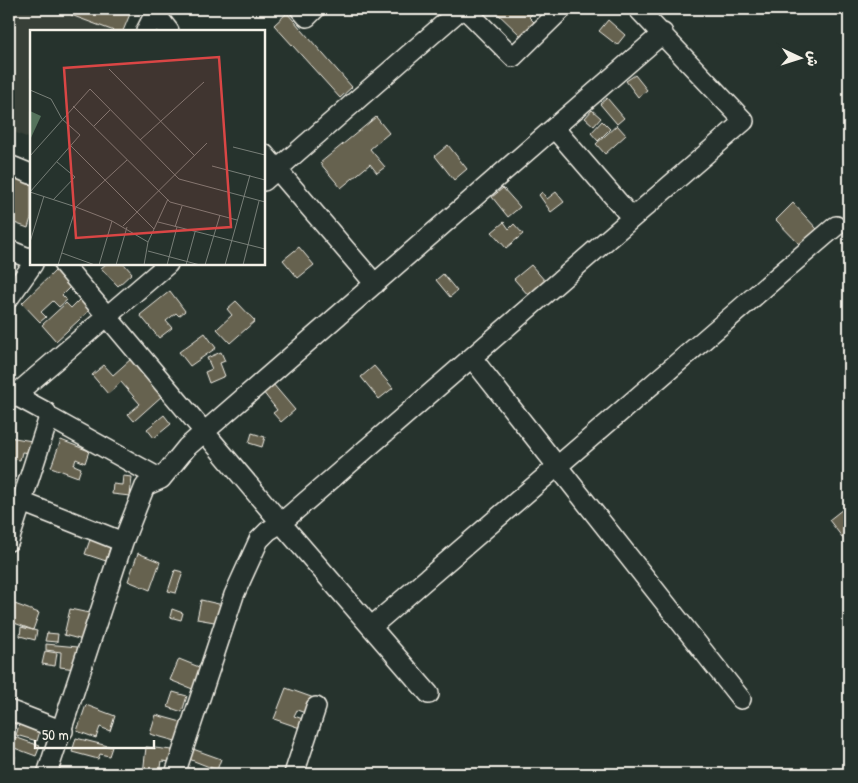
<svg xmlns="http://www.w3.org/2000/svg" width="858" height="783" font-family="'Patrick Hand','Playpen Sans Arabic',sans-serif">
	<rect width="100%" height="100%" fill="#26332d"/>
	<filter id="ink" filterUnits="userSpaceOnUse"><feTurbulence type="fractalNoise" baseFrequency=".02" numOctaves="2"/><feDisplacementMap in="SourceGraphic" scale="10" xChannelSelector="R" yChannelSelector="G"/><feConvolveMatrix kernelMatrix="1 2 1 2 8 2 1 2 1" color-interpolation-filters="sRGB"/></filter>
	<g filter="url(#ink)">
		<!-- built -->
		<path fill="#394137" d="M9 9H104L116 14 109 31H31V139L9 130Z"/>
		<!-- building -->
		<path fill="#66624f" stroke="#f4f1e8" d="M73 9H116L130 14 123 31H114L71 15Z
			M493 9H535L536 10 529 17 535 23 521 36Z
			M287 13 352 87 340 98 274 25Z
			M608 20 625 35 617 45 599 31Z
			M635 75 647 90 638 97 626 81Z
			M607 98 624 118 617 124 600 104Z
			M592 110 601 118 594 126 585 118Z
			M376 117 389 133 370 149 385 167 377 173 370 164 341 188 320 163Z
			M602 121 610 129 598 141 591 133Z
			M617 125 626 135 605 154 596 144Z
			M448 145 467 169 454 180 435 156Z
			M15 178 31 184V218L28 228 9 221V184L12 185Z
			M503 188 520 207 508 217 492 197Z
			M542 192 547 199 556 192 564 202 551 212 539 195Z
			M793 203 817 229 800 245 776 220Z
			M504 222 509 229 514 224 523 234 506 248 492 232Z
			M299 247 314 265 298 278 283 260Z
			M106 264H124L132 273 118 286 101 268Z
			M531 265 546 282 529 296 514 279Z
			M55 271 70 287 62 295 67 300 59 307 53 301 41 312 46 317 40 322 22 303Z
			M443 274 457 291 450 297 436 280Z
			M170 291 185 311 179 316 176 313 166 321 172 328 159 338 140 315Z
			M80 299 90 310 56 341 42 325 66 303 71 308Z
			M236 301 255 321 230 343 217 329 232 315 227 309Z
			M205 333 216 348 190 366 179 352Z
			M221 352 225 361 220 363 225 376 209 383 205 372 212 369 207 358Z
			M131 359 163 395 134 421 128 414 140 404 121 382 108 394 92 375 104 365 113 375Z
			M374 366 393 388 379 399 361 377Z
			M273 384 295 410 281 422 273 413 277 410 263 392Z
			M164 415 171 424 154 438 147 429Z
			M252 433 265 437 262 447 249 443Z
			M9 437 32 441 30 453 22 452 20 460 9 458Z
			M61 440 89 451 85 463 76 459 74 465 81 468 78 477 51 467Z
			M123 476 132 477 130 496 112 494 113 484 122 485Z
			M848 505 849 507V546L829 520Z
			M92 534 112 541 106 561 85 554Z
			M138 553 160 562 150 590 128 581Z
			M175 570 183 572 176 593 168 591Z
			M201 600 223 605 220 623 197 619Z
			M12 603 39 613 33 630 9 621V611Z
			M70 609 89 613 83 640 64 635Z
			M172 609 183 613 181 620 170 617Z
			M21 627 37 631 35 640 20 636Z
			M47 633 58 634 57 642 45 641Z
			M46 644 78 647 75 669 60 667 61 652 46 650Z
			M45 651 57 653 55 666 42 664Z
			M179 659 204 669 195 690 170 680Z
			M286 688 314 698 308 714 297 710 294 716 306 720 303 729 274 719Z
			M173 692 187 696 182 712 168 707Z
			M86 705 115 716 110 731 100 727 96 738 77 731Z
			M156 715 185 723 179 742 150 734Z
			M21 718 42 724 37 741 16 735Z
			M12 736 40 746 36 756 9 746Z
			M76 738 112 747 109 756 100 754 98 759 72 752Z
			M146 747 172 750 170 762 162 761 160 774H143Z
			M193 749 221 759 217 770 189 759Z
			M9 755 15 756 14 767H9Z
			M306 769 321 774H304Z"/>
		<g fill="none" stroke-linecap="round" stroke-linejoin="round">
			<!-- minor casing -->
			<g stroke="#f4f1e8" stroke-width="22">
				<path id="minor" d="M300 9 307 17 315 9
					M465 9 513 57 562 9
					M146 31 155 13 169 31
					M554 128 632 218
					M264 154 375 284
					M9 165 31 174
					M264 181 461 9
					M9 250 31 259
					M63 264 281 523 429 694
					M9 298 33 264
					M472 358 741 699
					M9 392 46 412 49 417 161 479
					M15 395 168 264
					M22 502 123 542
					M9 541 49 417
					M371 627 836 226
					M9 710 63 731
					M47 774 123 542 145 486 161 479 187 447 663 33
					M175 774 234 595 259 540 268 531 281 523 744 121 638 9
					M294 774 316 707"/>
			</g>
			<!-- minor -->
			<use href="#minor" stroke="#26332d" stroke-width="19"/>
		</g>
	</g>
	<!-- overview -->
	<g transform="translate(30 30)">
		<rect width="235" height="235" fill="#26332d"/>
		<path d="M0 81 11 86 0 110Z" fill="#55735c"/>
		<path fill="none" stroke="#787f78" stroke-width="1" d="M79 39 165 126M0 60 21 69 32 89 50 105 0 162M43 76 140 172 207 190M64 96 80 80M110 110 174 52M41 116 124 199M203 117 235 125M0 126 60 59 149 149 235 172M182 136 235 150M0 162 46 177 28 235M23 170 45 147 27 132M82 191 46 177 97 130M128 192 235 219M93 196 177 113M145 197 152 176M0 212 14 166M118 212 138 169M118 221 170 235M32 223 65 235M69 235 82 191 118 212 114 235M86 235 97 197M137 235 147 197M156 235 165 202M175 235 190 185M195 235 220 145M213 235 229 171"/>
		<path fill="#da4645" fill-opacity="0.15" stroke="#da4645" stroke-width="2.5" d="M189 27 201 197 46 208 34 38Z"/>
		<rect width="235" height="235" fill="none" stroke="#f4f1e8" stroke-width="2.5"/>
	</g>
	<!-- margin -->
	<rect width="858" height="783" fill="none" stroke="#26332d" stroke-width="30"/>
	<rect x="15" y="15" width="828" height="753" fill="none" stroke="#f4f1e8" stroke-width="2" filter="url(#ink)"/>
	<!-- north arrow -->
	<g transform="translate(800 58) rotate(94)" stroke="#26332d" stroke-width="4" paint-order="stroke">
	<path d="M0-4L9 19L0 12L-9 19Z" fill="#f4f1e8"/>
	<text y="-8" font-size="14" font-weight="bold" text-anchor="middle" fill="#f4f1e8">ش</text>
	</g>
	<!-- scale -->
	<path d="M35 740v8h119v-8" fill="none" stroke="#f4f1e8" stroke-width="2.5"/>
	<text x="42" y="740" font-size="15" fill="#f4f1e8" stroke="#26332d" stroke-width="4" paint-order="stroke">50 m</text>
</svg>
